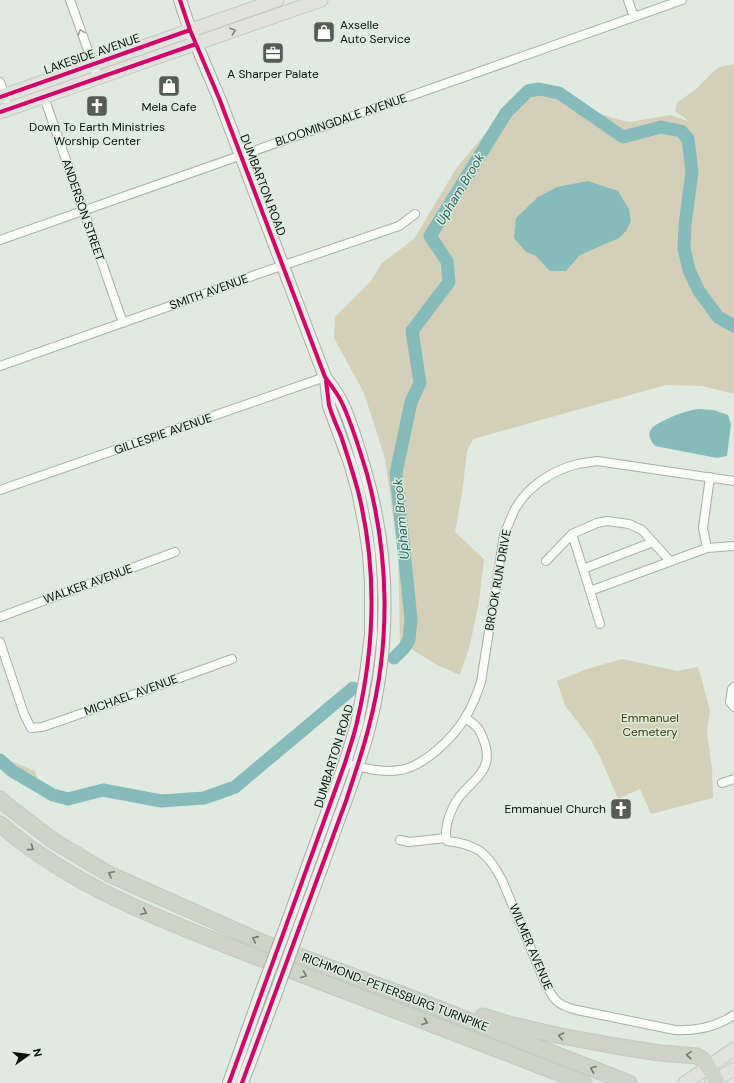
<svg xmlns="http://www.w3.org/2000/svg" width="734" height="1083" font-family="'DM Sans',sans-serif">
	<rect width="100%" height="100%" fill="#e0eae0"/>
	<!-- green -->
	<path fill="#d3d0b7" d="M734 64V394L702 386 666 385 473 439 467 451 462 493 455 532 484 559 479 602 470 645 460 675 437 665 400 642 398 552 385 459 364 393 334 338 335 317 371 281 382 263 414 239 457 167 526 85 546 84 600 114 620 120 630 122 670 115 688 121 685 118 675 111 677 103 697 88 714 71 719 67Z
		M622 659 677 671 698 667 710 710 707 732 712 768 713 798 651 814 640 789 618 799 600 757 591 740 581 726 565 706 557 681 587 669Z
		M0 755 8 760 35 771 40 785C24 782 11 771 0 760Z"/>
	<!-- water -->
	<path fill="#86bbbc" d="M588 181 618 191 629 209 631 221 626 231 619 238 580 255 566 271H550L536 256 526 252 514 238 516 218 538 197 557 187Z
		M698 409 714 410 728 415 731 424 727 456 717 458 655 446C642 431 654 425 667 419 678 414 686 411 698 409Z"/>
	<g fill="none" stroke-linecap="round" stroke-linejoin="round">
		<!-- river -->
		<path stroke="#86bbbc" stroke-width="13" d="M394 658 404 648 409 640 411 619 396 473 411 402 420 383 412 331 449 282 447 261 430 236 506 113 528 91 539 89 559 93 623 137 661 127 681 131 688 139 692 171 685 225 684 248 689 270 699 291 718 317 734 326
			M0 760 12 771 53 795 68 799 103 790 161 801 204 798 235 787 353 688"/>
		<!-- street casing -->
		<g stroke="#a7aea7" stroke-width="10">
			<path id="street" d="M70 0 98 78
				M628 0 634 17
				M0 82 6 99
				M44 97 123 323
				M0 240 470 75 682 0
				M0 366 221 288 255 275 399 226 415 214
				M710 477 703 528 707 548 734 546
				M0 490 325 377
				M546 561 572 534
				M670 561 642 530 629 524 607 521 597 523 572 534 590 591 707 548
				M583 569 653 542
				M590 591 600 624
				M0 617 175 552
				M0 642 24 714 31 728 42 727 63 720 232 659
				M734 687 732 689 730 702 734 707
				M465 718C478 726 480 729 485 744 494 772 470 781 457 800 453 806 450 814 448 820 446 827 445 834 447 841 477 844 488 853 502 880L546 985C555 1002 558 1005 577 1010L675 1030C696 1031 716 1027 734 1015
				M345 763C363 768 381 773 400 770 423 767 453 738 465 718 472 707 477 694 481 682L504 535C508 526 511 517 515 509 528 486 553 470 578 464 584 463 591 462 597 461L734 481
				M722 783 734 779
				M400 840 409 842 446 838"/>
		</g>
		<!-- secondary casing -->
		<g stroke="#a7aea7" stroke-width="14">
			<path id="secondary" d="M180 0 190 30 219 98 325 377C331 385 338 394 342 403 347 413 350 423 354 434 361 456 368 478 373 501 388 567 388 635 375 702 367 742 353 782 338 821 326 856 313 891 300 926
				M288 921 345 763 357 724 366 674 371 635V582L369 553 365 527 358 491 350 463 329 406 326 380
				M229 1083 261 993
				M242 1083 274 998"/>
		</g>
		<!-- primary casing -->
		<g stroke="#c3c8c3" stroke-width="15">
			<path id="primary" d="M0 97 277 0
				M0 112 321 0
				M685 1083 734 1049
				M711 1083 734 1069"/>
		</g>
		<!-- highway casing -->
		<g stroke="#c3c8c3" stroke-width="17">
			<path id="highway" d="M0 799 9 807 54 841 109 874 264 943 409 997 629 1083
				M0 824C79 893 181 927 277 965 380 1004 482 1043 584 1083
				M483 1016 509 1024 556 1035 615 1046 660 1053 697 1056C706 1060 711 1071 716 1080"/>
		</g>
		<!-- street -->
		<use href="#street" stroke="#fafcfa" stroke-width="8"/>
		<!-- secondary -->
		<use href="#secondary" stroke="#edefea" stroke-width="12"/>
		<!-- primary -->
		<use href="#primary" stroke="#e0e2db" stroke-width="13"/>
		<!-- highway -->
		<use href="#highway" stroke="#cfd2c6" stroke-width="15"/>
		<!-- secondary-bridge casing -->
		<g stroke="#a7aea7" stroke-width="14" stroke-linecap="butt">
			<path id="secondary-bridge" d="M261 993 288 921
				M274 998 300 926"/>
		</g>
		<!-- secondary-bridge -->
		<use href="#secondary-bridge" stroke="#edefea" stroke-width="12"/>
		<!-- cycleway casing -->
		<g stroke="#ddeddd" stroke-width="6">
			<path id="cycleway" d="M180 0 190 30 219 98 325 377C331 385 338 394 342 403 352 424 360 451 367 474 389 556 391 643 369 726 363 751 354 776 346 801L242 1083
				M0 97 190 30
				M0 112 196 44
				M229 1083 345 763C349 749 354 736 357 722 375 646 377 567 358 491 353 473 347 454 341 436 337 426 332 416 329 405 328 397 327 389 326 381"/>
		</g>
		<!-- cycleway -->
		<use href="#cycleway" stroke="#d6006c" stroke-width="4"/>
	</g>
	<!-- one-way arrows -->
	<defs><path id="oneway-chevron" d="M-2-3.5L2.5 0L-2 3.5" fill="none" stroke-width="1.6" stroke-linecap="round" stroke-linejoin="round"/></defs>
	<use stroke="#80837d" href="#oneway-chevron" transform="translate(233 31) rotate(-19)"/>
	<use stroke="#9a9d9a" href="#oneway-chevron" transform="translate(81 32) rotate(-110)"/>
	<g stroke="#767a71">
		<use href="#oneway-chevron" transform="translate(31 848) rotate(36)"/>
		<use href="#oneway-chevron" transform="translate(111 874) rotate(-153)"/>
		<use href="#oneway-chevron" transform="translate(144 912) rotate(24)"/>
		<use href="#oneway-chevron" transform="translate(255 939) rotate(-156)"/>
		<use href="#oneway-chevron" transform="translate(304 975) rotate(21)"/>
		<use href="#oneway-chevron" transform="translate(425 1022) rotate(20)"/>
		<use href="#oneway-chevron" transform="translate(561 1036) rotate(-169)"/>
		<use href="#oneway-chevron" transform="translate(689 1055) rotate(-176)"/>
		<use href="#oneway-chevron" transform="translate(593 1069) rotate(-159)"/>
	</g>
	<!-- icons -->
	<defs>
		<g id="shop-square" transform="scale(1.15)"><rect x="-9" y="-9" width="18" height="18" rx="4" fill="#555c55" stroke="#ddeddd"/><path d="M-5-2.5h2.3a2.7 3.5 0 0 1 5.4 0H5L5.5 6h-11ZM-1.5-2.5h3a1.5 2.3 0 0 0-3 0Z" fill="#fff"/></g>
		<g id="office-square" transform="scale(1.15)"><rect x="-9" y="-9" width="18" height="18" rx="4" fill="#555c55" stroke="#ddeddd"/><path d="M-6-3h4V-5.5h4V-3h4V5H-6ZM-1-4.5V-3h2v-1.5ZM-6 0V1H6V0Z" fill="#fff"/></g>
		<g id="church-square" transform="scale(1.15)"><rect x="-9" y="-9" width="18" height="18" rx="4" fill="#555c55" stroke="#ddeddd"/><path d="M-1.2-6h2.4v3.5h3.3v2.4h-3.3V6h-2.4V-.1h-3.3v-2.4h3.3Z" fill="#fff"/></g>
	</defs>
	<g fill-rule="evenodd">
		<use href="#shop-square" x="324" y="32"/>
		<use href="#office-square" x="273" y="53"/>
		<use href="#shop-square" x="169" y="86"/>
		<use href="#church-square" x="97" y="106"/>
		<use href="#church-square" x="621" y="809"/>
	</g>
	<g text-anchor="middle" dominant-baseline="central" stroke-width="3" stroke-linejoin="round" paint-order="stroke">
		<!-- poi labels -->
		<g font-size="12" fill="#0a0f0a" stroke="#ddeddd">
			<text x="340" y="25" text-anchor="start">Axselle<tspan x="340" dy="14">Auto Service</tspan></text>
			<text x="273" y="74">A Sharper Palate</text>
			<text x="169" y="107">Mela Cafe</text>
			<text x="97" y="127">Down To Earth Ministries<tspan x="97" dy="14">Worship Center</tspan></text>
			<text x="606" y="809" text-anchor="end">Emmanuel Church</text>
		</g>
		<!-- street labels -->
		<g font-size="12" fill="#0a0f0a" stroke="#ddeddd">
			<text transform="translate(92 54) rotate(-19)">LAKESIDE AVENUE</text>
			<text transform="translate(341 120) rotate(-19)">BLOOMINGDALE AVENUE</text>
			<text transform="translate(263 185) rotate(69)">DUMBARTON ROAD</text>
			<text transform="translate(83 210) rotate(71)">ANDERSON STREET</text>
			<text transform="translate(209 292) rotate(-20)">SMITH AVENUE</text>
			<text transform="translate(163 434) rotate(-19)">GILLESPIE AVENUE</text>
			<text transform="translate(498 580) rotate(-80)">BROOK RUN DRIVE</text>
			<text transform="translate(88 584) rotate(-20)">WALKER AVENUE</text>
			<text transform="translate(131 695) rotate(-20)">MICHAEL AVENUE</text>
			<text transform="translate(334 756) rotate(-73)">DUMBARTON ROAD</text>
			<text transform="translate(531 947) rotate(67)">WILMER AVENUE</text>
			<text transform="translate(395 992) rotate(21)">RICHMOND-PETERSBURG TURNPIKE</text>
		</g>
		<!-- park labels -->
		<g font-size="12" fill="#43360b" stroke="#ddeddd">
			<text x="650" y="718">Emmanuel<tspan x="650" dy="14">Cemetery</tspan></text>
		</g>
		<!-- water labels -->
		<g font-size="13" font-style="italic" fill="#266165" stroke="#ddeddd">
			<text transform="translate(460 189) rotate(-59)">Upham Brook</text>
			<text transform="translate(401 519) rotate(-95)">Upham Brook</text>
		</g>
	</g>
	<!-- north arrow -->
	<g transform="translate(28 1055) rotate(76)" stroke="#ddeddd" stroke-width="3" paint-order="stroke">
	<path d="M0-3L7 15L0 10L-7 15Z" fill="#0a0f0a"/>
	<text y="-6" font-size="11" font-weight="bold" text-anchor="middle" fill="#0a0f0a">N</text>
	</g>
</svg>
